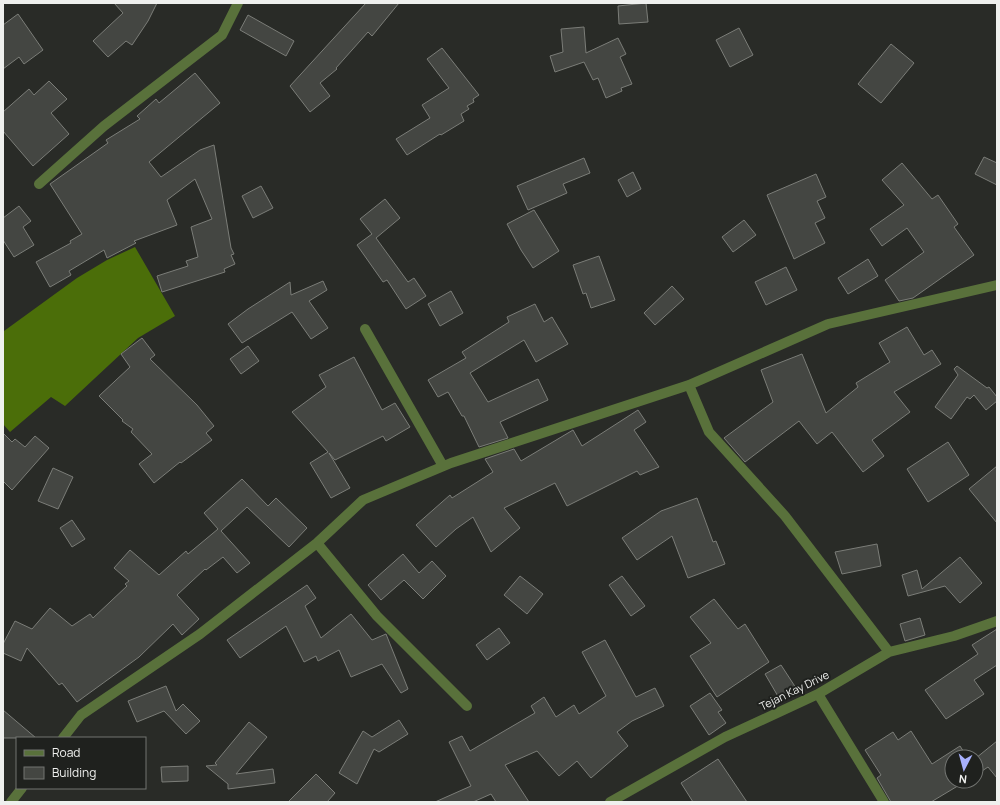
<svg xmlns="http://www.w3.org/2000/svg" width="1000" height="805" font-family="Manrope,sans-serif">
	<rect width="100%" height="100%" fill="#292b27"/>
	<!-- forest -->
	<path fill="#4b6e09" d="M135 247 175 316 138 338 65 406 51 397 10 432 3 424V331H4L77 278 107 260Z"/>
	<!-- building -->
	<path fill="#444642" stroke="#7b7d78" d="M114 3H157L148 21 132 45 126 41 108 57 93 41 123 13Z
		M366 3H399L372 36 368 32 336 68 337 69 320 83 330 96 310 112 290 86Z
		M646 3 648 22 619 24 618 6Z
		M18 14 43 50 24 64 19 57 3 69V25Z
		M248 15 294 41 286 56 240 30Z
		M584 27 586 53 618 38 626 54 620 57 632 84 621 88 622 91 606 98 598 78 593 80 584 62 555 72 550 56 563 52 561 29Z
		M739 28 753 55 730 67 716 40Z
		M891 44 914 63 881 103 858 84Z
		M442 48 479 95 473 99 474 102 467 106 469 109 461 114 464 121 441 135 440 134 407 155 396 139 430 118 422 105 449 88 427 59Z
		M195 73 220 103 149 162 161 177 200 150 214 145 231 248 234 254 231 255 235 264 224 269 225 272 162 292 157 276 188 266 186 261 198 257 191 227 212 219 195 179 167 200 177 225 134 241 136 243 107 258 104 250 69 271 71 275 50 287 36 262 71 243 70 241 82 234 50 184 108 143 106 140 140 119 137 116 156 99 159 103Z
		M49 81 67 99 51 113 69 134 33 166 3 131V112L29 89 34 95Z
		M984 157 997 163V185L975 174Z
		M584 158 590 173 563 184 567 193 528 210 517 186Z
		M902 163 932 199 938 195 958 224 954 227 974 255 913 298 899 301 885 280 924 252 907 228 882 246 870 229 904 205 882 180Z
		M633 172 641 189 627 197 618 180Z
		M816 174 826 197 817 201 825 218 815 223 825 243 794 259 767 195Z
		M261 186 273 208 253 218 242 196Z
		M385 199 400 218 376 238 408 282 414 278 426 296 406 309 387 280 383 282 357 245 372 234 360 219Z
		M19 206 31 221 23 227 34 245 14 257 3 240V218Z
		M534 210 559 251 533 268 521 250 507 224Z
		M744 220 756 235 733 252 722 237Z
		M599 256 615 300 591 308 586 293 583 294 573 265Z
		M868 259 878 276 848 294 838 278Z
		M786 267 797 290 766 305 755 282Z
		M323 281 327 290 309 301 328 328 311 339 292 312 242 343 228 324 248 309 290 282 291 295Z
		M672 286 684 299 655 325 644 313Z
		M451 291 463 313 440 326 428 304Z
		M535 304 544 322 552 317 568 344 536 362 524 340 470 373 488 402 538 379 548 400 500 422 508 438 479 447 464 416H462L448 392 438 397 428 380 466 358 462 352 509 322 507 317Z
		M907 327 924 355 932 350 941 364 894 392 910 412 872 440 884 456 863 472 832 432 817 444 799 421 745 462 724 438 773 402 761 370 802 354 826 413 858 387 856 383 890 362 879 343Z
		M142 338 155 355 150 359 197 405 214 426 206 433 212 440 181 463 180 462 154 483 139 464 152 454 131 432 133 429 122 421 123 420 99 396 130 367 121 354Z
		M248 346 259 361 241 374 230 359Z
		M354 357 382 410 395 403 410 427 386 441 383 436 335 460 329 453 350 488 331 498 310 463 328 452 292 412 326 387 319 375Z
		M957 366 987 388 989 387 997 397V401L986 410 974 395 970 399 967 397 951 419 935 407 958 375 954 369Z
		M638 410 646 422 634 430 659 467 640 475 637 471 567 506 555 483 504 508 520 528 491 552 473 517 456 529 436 547 416 525 450 495 452 498 493 472 485 459 514 449 521 461 573 430 582 446Z
		M3 433 12 442 15 439 25 447 35 436 49 448 12 490 3 481Z
		M948 442 969 475 928 502 907 469Z
		M997 466V523L969 489Z
		M53 468 73 477 58 509 38 501Z
		M242 479 268 506 276 498 307 528 289 547 247 507 221 531 250 563 237 573 223 557 206 570 205 569 177 595 199 619 182 635 173 624 139 657 77 702 62 683 59 685 27 648 21 661 3 653V644L15 621 32 629 50 608 72 626 90 614 93 618 127 586 125 584 129 581 114 568 130 550 159 575 186 551 188 554 218 529 204 513Z
		M697 498 713 542 716 541 725 564 688 578 672 536 637 560 622 538 661 511Z
		M72 520 85 539 72 547 60 528Z
		M877 544 881 566 842 574 835 552Z
		M403 554 419 573 432 561 446 576 423 599 404 580 381 600 368 585Z
		M960 557 982 583 960 603 945 586 908 596 902 575 917 570 922 589Z
		M520 576 543 594 527 614 504 595Z
		M622 576 645 606 631 616 609 585Z
		M307 585 316 598 305 606 321 638 351 614 372 640 386 634 408 689 401 693 382 664 351 677 339 650 318 661 316 656 304 662 286 626 240 658 227 640Z
		M714 599 738 629 745 624 769 662 717 697 690 656 711 643 690 617Z
		M920 618 925 635 905 641 900 624Z
		M499 628 510 643 487 660 476 645Z
		M997 629V665L974 680 984 694 946 719 925 690 978 654 972 645Z
		M605 640 636 697 655 688 664 706 632 721 617 732 628 746 591 778 577 761 559 776 537 751 505 765 529 802H496L491 794 473 802H435L471 786 449 742 462 736 470 751 535 713 531 706 544 697 556 717 574 705 579 714 606 696 582 652Z
		M781 665 796 688 779 698 765 674Z
		M166 686 176 711 183 704 200 721 186 734 164 711 137 722 128 701Z
		M710 693 722 710 718 712 726 723 709 735 690 706Z
		M3 710 36 738H3Z
		M399 720 408 734 379 752 374 749 357 784 339 773 363 731 372 737Z
		M249 722 267 737 236 774 273 769 275 783 228 789V784L206 766 217 765 215 763Z
		M911 731 932 764 960 746 967 757H952V781H966L931 802H891L877 778 881 775 865 750 893 732 898 740Z
		M997 741V778L988 767 976 775V758Z
		M718 759 747 802H693L681 783Z
		M188 766V781L162 782 161 767Z
		M316 774 335 793 327 802H288Z"/>
	<g fill="none" stroke-linecap="round" stroke-linejoin="round">
		<!-- minor -->
		<path stroke="#59713b" stroke-width="10" d="M39 184 104 126 222 35 238 3
			M365 329 443 466
			M689 385 709 432 785 516 889 652
			M317 543 377 616 467 706
			M818 694 884 802
			M63 738 81 715 200 634 317 543 363 500 451 463 689 385 828 324 997 285
			M11 802 22 788
			M610 802 725 737 818 694 889 652 954 636 997 621"/>
	</g>
	<g text-anchor="middle" dominant-baseline="central" stroke-width="4" stroke-linejoin="round" paint-order="stroke">
		<!-- street labels -->
		<g font-size="11" fill="#eff0ee" stroke="#1f211e">
			<text transform="translate(794 690) rotate(-26)">Tejan Kay Drive</text>
		</g>
	</g>
	<!-- border -->
	<rect width="1000" height="805" fill="none" stroke="#eff0ee" stroke-width="8"/>
	<!-- legend -->
	<rect x="16" y="737" width="130" height="52" fill="#1f211e" stroke="#727471"/>
	<rect x="24" y="750" width="20" height="6" fill="#59713b" stroke="#727471"/>
	<text x="52" y="757" font-size="12" fill="#eff0ee">Road</text>
	<rect x="24" y="767" width="20" height="12" fill="#444642" stroke="#727471"/>
	<text x="52" y="777" font-size="12" fill="#eff0ee">Building</text>
	<!-- north arrow -->
	<g transform="translate(964 769) rotate(186)"><circle r="19" fill="#1f211e" stroke="#727471"/>
	<path d="M0-3L7 15L0 10L-7 15Z" fill="#a7b0fc"/>
	<text y="-6" font-size="11" font-weight="bold" text-anchor="middle" fill="#eff0ee">N</text>
	</g>
</svg>
